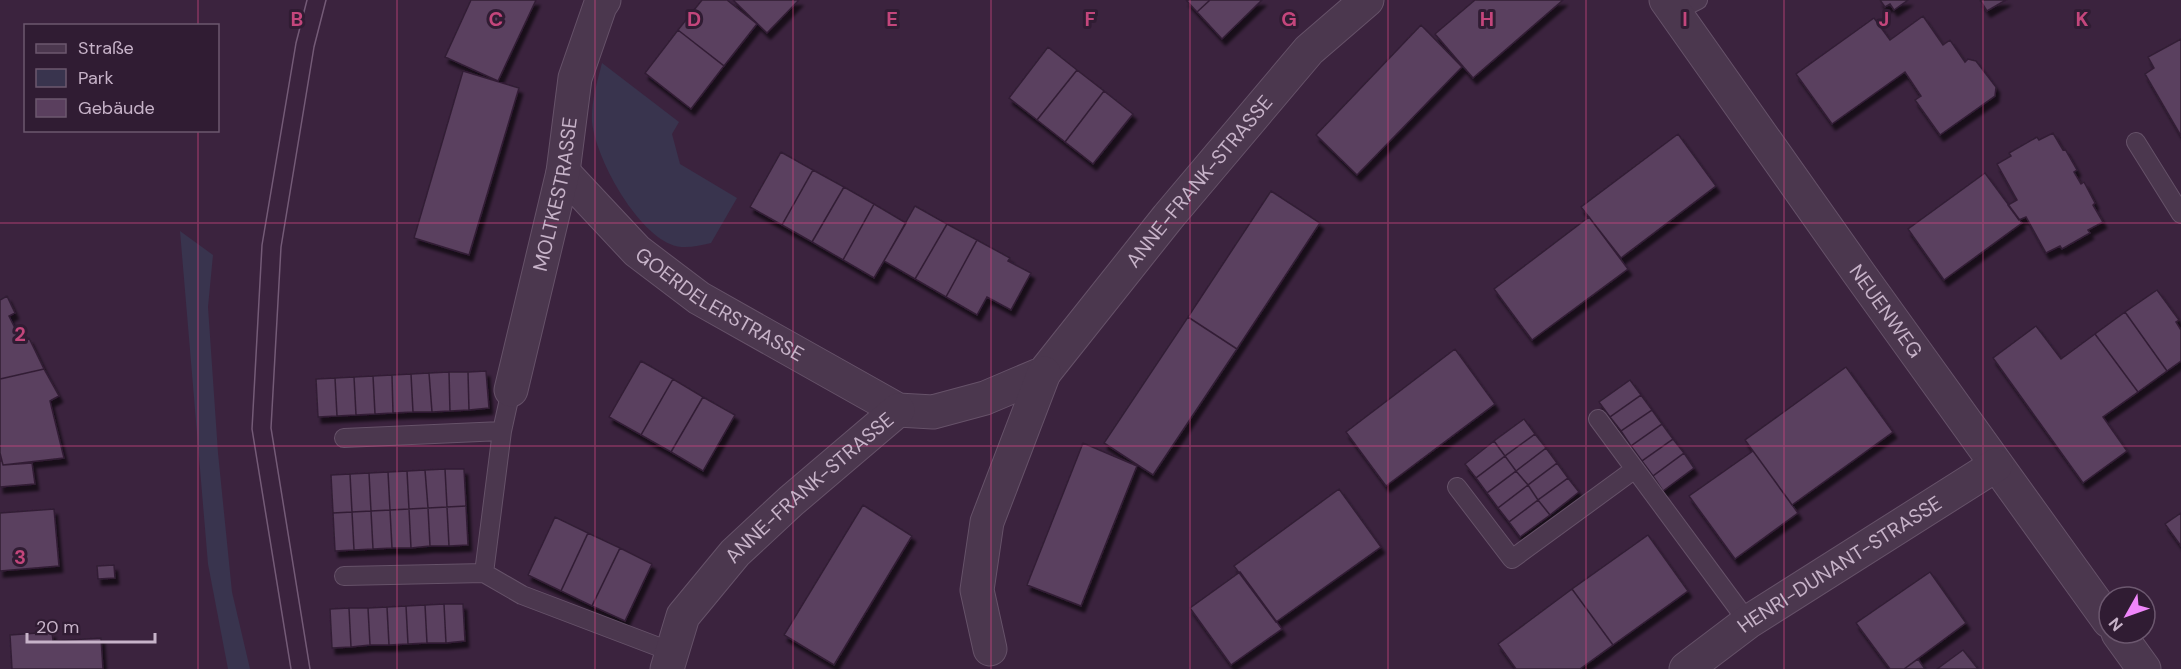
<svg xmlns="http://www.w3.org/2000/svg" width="2181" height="669" font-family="'DM Sans',sans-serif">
	<defs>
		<filter id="shadow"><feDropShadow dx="3.5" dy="6" stdDeviation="1.5" flood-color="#0009"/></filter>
	</defs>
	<rect width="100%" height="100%" fill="#3b233e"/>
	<!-- green -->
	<path fill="#39344e" d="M602 63 679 122 672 134 680 164 737 198 711 243C697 246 683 250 670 244 635 229 596 159 592 122 591 103 597 82 602 63Z
		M180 231 213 255 208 307 218 453 232 592 250 669H228L208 564Z"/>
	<!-- building -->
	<path fill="#5a3f5e" stroke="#321e35" stroke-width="1.5" filter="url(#shadow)" d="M471 0H536L498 81 445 57Z
		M702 0H727L757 24 724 66 678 30Z
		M733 0H799L767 33Z
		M1186 0H1210L1197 12Z
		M1210 0H1262L1222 39 1197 12Z
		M1475 0H1563L1473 78 1435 34Z
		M1880 0H1908L1894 10 1890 4 1885 7Z
		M1980 0H2006L1987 11Z
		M1923 16 1943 45 1950 40 1965 62 1968 59 1976 61 1996 87 1995 96 1940 135 1915 100 1921 96 1905 72 1832 124 1796 74 1874 18 1890 40Z
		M1421 25 1462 67 1357 175 1316 135Z
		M678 30 724 66 691 109 645 73Z
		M2181 39V136L2145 74 2154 68 2148 57Z
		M1048 47 1077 70 1037 120 1009 98Z
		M1077 70 1104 91 1065 142 1037 120Z
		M463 71 519 88 469 255 414 238Z
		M1104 91 1133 114 1093 164 1065 142Z
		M2053 133 2063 150 2065 149 2077 170 2074 172 2081 184 2084 182 2095 203 2093 205 2103 222 2088 230 2090 233 2062 249 2060 246 2046 253 2026 217 2019 220 2008 205 2017 200 1997 164 2011 156 2009 153 2037 137 2039 140Z
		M1678 134 1716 186 1621 258 1581 207Z
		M781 152 813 170 782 225 750 207Z
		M813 170 844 187 812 242 782 225Z
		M1985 173 2022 223 1944 280 1908 229Z
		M844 187 874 204 843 260 812 242Z
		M1271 191 1320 223 1237 349 1188 317Z
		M874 204 906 223 874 278 843 260Z
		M915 206 947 224 915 279 884 261Z
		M1589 217 1628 269 1532 340 1494 289Z
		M947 224 977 240 946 297 915 279Z
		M977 240 1010 258 1008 261 1031 273 1011 310 987 297 977 315 946 297Z
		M2157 290 2179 320 2176 322 2181 330V361L2167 371 2125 312Z
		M7 296 15 313 9 316 22 342 29 338 44 369 0 379V300Z
		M2125 312 2167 371 2138 392 2095 334Z
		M1188 317 1237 349 1153 475 1104 443Z
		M2036 326 2061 359 2095 334 2138 392 2103 417 2127 451 2083 483 1993 358Z
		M1455 349 1495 404 1386 486 1346 432Z
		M641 361 673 379 641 435 609 417Z
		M1846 367 1893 432 1792 505 1745 440Z
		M44 369 59 396 50 401 64 458 3 465 0 453V379Z
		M486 371 489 408 469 410 468 372Z
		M449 372H468L469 410 450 411Z
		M449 372 450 411 432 412 429 373Z
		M429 373 432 412H413L411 374Z
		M411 374 413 412 393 413 392 375Z
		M392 375 393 413 375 414 373 376Z
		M373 376 375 414 356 415 354 377Z
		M354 377 356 415 337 416 335 378Z
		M335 378 337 416 318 417 316 379Z
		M673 379 703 397 671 452 641 435Z
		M1630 380 1641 395 1610 417 1599 402Z
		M1641 395 1652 410 1621 431 1610 417Z
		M703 397 735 415 703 471 671 452Z
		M1652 410 1662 424 1631 446 1621 431Z
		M1524 419 1535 434 1505 456 1494 441Z
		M1662 424 1673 439 1642 461 1631 446Z
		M1535 434 1546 448 1516 471 1505 456Z
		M1673 439 1684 453 1653 476 1642 461Z
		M1494 441 1505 456 1476 478 1465 464Z
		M1083 443 1137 466 1081 606 1027 585Z
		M1546 448 1557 463 1528 485 1516 471Z
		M1753 451 1798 513 1735 559 1689 496Z
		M1684 453 1694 468 1663 491 1653 476Z
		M1505 456 1516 471 1487 493 1476 478Z
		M0 461H2L3 465 32 463 35 484 0 487Z
		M1557 463 1568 478 1538 500 1528 485Z
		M445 469 447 507 428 508 425 470Z
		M445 469H464L466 506 447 507Z
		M425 470 428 508 409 509 407 471Z
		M407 471 409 509 390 510 388 472Z
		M1516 471 1528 485 1498 508 1487 493Z
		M388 472 390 510 371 511 369 473Z
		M369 473 371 511 352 512 350 474Z
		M350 474 352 512 333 513 331 475Z
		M1568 478 1579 492 1550 515 1538 500Z
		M1528 485 1538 500 1509 522 1498 508Z
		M1339 489 1381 547 1276 622 1234 566Z
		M1538 500 1550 515 1520 537 1509 522Z
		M863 505 912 536 834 665 784 635Z
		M466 506 468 545 449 546 447 507Z
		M447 507 449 546H430L428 508Z
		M428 508 430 546 411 548 409 509Z
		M54 509 59 566 0 571V513Z
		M409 509 411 548H392L390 510Z
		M390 510 392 548 373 549 371 511Z
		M371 511 373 549 354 550 352 512Z
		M352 512 354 550 335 551 333 513Z
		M2181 513V546L2165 524Z
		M555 517 588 533 561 591 528 575Z
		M588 533 620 548 592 606 561 591Z
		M1648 535 1688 591 1613 645 1572 589Z
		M620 548 652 564 625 621 592 606Z
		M114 565 115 578 98 579 97 566Z
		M1240 572 1282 629 1231 665 1190 608Z
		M1930 572 1966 623 1904 669H1890L1856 623Z
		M1572 589 1613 645 1580 669H1516L1498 644Z
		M444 604H463L465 641 446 643Z
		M444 604 446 643H427L425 605Z
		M425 605 427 643 408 644 406 606Z
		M406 606 408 644 389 645 387 607Z
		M387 607 389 645H370L368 608Z
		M349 608 351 647 332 648 330 609Z
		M349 608H368L370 645 351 647Z
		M52 632 53 641 101 638 103 669H12L10 635Z
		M1963 650 1978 669H1937Z
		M1918 659 1925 669H1904Z"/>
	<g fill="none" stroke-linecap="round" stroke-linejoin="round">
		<!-- service casing -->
		<g stroke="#665269" stroke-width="20">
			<path id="service" d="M1674 12 1698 0
				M2136 142 2181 214
				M511 390 502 431 484 573 522 595 672 652
				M1598 419 1748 622
				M344 438 502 431
				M1457 487 1512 559 1635 469
				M344 576 484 573"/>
		</g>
		<!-- minor casing -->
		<g stroke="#665269" stroke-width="35">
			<g id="minor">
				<path id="s1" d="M1666 0 1858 272 2109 621"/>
				<path id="s2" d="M563 172 637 251 699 298 898 410 933 412 985 398 1044 373 1168 217 1309 50 1367 0"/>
				<path id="s3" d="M511 390 563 172 575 78 600 6 604 0"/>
				<path d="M2118 633 2144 669"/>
				<path d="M990 649 977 590 987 522 1044 373"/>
				<path id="s4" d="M667 669 683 616 735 553 791 501 898 410"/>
				<path id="s5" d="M1686 669 1748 622 1996 465"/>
			</g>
		</g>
		<!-- service -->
		<use href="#service" stroke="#4b374e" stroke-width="18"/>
		<!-- minor -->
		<use href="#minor" stroke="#4b374e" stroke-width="33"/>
		<!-- tram -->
		<path stroke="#745b77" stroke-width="1.5" d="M291 669 252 429 262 245 296 43 307 0
			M310 669 271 428 281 247 314 47 326 0"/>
	</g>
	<!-- grid -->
	<path fill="none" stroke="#c4467c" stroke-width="1.5" stroke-opacity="0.55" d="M198 0V26M397 0V669M595 0V669M793 0V669M991 0V669M1190 0V669M1388 0V669M1586 0V669M1784 0V669M1983 0V669M198 130V669M0 223H2181M0 446H2181"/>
	<g text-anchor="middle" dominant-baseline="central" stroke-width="6" stroke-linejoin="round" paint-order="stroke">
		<!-- street labels -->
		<g font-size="20" fill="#c7b3c9" stroke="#301c33">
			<text stroke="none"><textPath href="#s2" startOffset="814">ANNE-FRANK-STRASSE</textPath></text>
			<text stroke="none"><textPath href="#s3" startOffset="201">MOLTKESTRASSE</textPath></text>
			<text stroke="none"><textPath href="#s2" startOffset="207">GOERDELERSTRASSE</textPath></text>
			<text stroke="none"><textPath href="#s1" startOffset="381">NEUENWEG</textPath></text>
			<text stroke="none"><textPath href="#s4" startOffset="236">ANNE-FRANK-STRASSE</textPath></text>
			<text stroke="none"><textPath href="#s5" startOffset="186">HENRI-DUNANT-STRASSE</textPath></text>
		</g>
	</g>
	<g font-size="20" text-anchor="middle" font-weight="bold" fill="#c4467c" stroke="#301c33" stroke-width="6" stroke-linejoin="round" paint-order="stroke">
		<text x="297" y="26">B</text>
		<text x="496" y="26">C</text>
		<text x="694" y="26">D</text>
		<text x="892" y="26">E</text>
		<text x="1090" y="26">F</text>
		<text x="1289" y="26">G</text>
		<text x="1487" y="26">H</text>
		<text x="1685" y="26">I</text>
		<text x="1884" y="26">J</text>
		<text x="2082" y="26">K</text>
		<text x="20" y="341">2</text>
		<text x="20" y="564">3</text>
	</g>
	<!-- legend -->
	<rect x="24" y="24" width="195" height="108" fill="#301c33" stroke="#6c586f" stroke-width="1.5"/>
	<rect x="36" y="44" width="30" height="9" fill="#4b374e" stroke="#6c586f" stroke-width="1.5"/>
	<text x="78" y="54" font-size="18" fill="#c7b3c9">Straße</text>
	<rect x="36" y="69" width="30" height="18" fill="#39344e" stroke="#6c586f" stroke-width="1.5"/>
	<text x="78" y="84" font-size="18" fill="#c7b3c9">Park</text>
	<rect x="36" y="99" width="30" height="18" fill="#5a3f5e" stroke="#6c586f" stroke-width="1.5"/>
	<text x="78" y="114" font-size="18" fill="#c7b3c9">Gebäude</text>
	<!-- north arrow -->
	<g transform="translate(2127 615) rotate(230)"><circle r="28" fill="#301c33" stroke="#6c586f" stroke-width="1.5"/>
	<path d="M0-4.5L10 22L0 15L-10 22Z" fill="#f086fb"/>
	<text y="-9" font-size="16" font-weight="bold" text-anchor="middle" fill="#c7b3c9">N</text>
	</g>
	<!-- scale -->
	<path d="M27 633v9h128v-9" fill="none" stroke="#c7b3c9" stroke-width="3"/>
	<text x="36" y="633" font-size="18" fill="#c7b3c9" stroke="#301c33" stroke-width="4.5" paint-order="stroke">20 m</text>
</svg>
